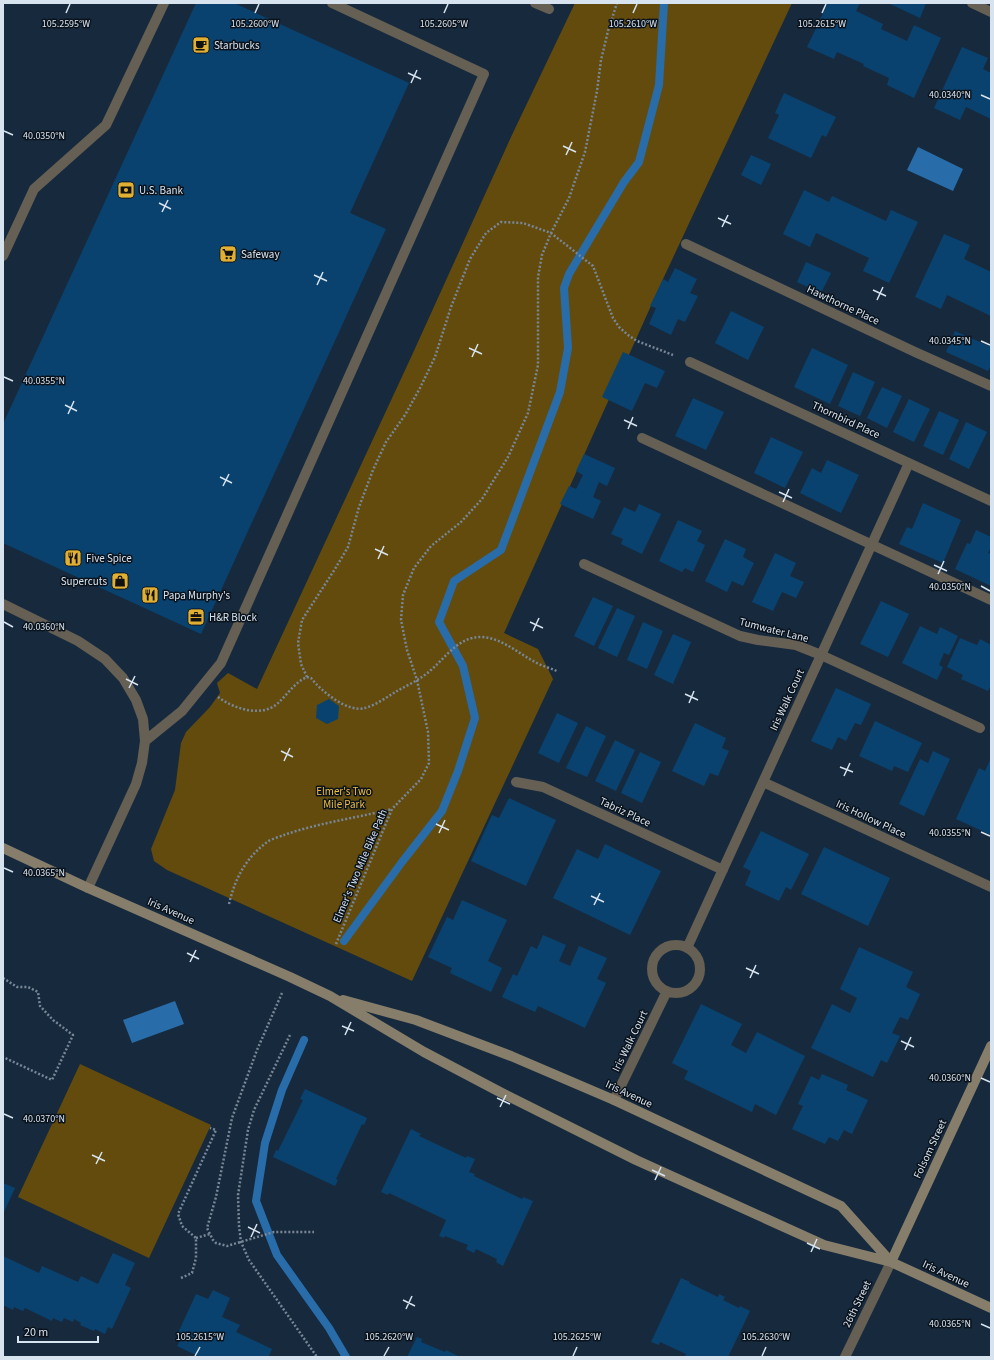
<svg xmlns="http://www.w3.org/2000/svg" width="994" height="1360" font-family="'Source Sans 3',sans-serif">
	<rect width="100%" height="100%" fill="#172a3d"/>
	<!-- green -->
	<path fill="#634b0d" d="M575 3H792L663 279 504 633 538 649 553 679 412 981 167 870 154 861 151 849 175 790 181 743 186 732 210 707 220 693 217 683 228 673 257 689 413 353 511 137Z
		M80 1064 211 1125 149 1258 18 1197Z"/>
	<!-- water -->
	<path fill="#286daa" d="M918 147 963 169 953 191 907 170Z
		M175 1001 184 1024 132 1043 123 1020Z"/>
	<g fill="none" stroke-linecap="round" stroke-linejoin="round">
		<!-- stream -->
		<path stroke="#286daa" stroke-width="8" d="M344 941 402 862 442 811 458 771 475 718 463 666 439 622 454 581 501 550 560 392 568 348 564 288 569 274 591 237 624 182 639 162 659 85 664 3
			M304 1040 282 1090 265 1143 256 1201 277 1255 329 1328 346 1357"/>
	</g>
	<!-- building -->
	<path fill="#0a426f" d="M196 3H234L409 83 350 213 386 229 201 634 3 543V424Z
		M828 3H860L856 11 883 24 881 29 907 41 914 25 941 38 914 98 887 85 889 78 863 66 864 64 837 52 834 59 807 47Z
		M888 3H926L920 18Z
		M962 47 988 58 983 69 991 73V119L966 107 960 120 934 108Z
		M784 93 836 117 826 137 822 135 811 158 768 138 779 115 775 113Z
		M751 155 771 164 761 185 741 175Z
		M804 190 829 202 832 196 886 221 891 210 918 222 889 283 863 271 869 258 816 233 810 247 783 234Z
		M944 234 970 245 964 259 991 272V316L947 295 941 309 915 297Z
		M806 262 831 273 821 293 797 282Z
		M675 268 697 279 690 293 698 296 685 322 678 319 671 335 649 324 656 308 650 306 663 279 668 282Z
		M731 311 764 327 748 360 715 343Z
		M955 331 991 347V365L988 371 946 352Z
		M812 348 848 365 830 404 794 387Z
		M623 352 665 371 657 388 645 383 632 411 602 397Z
		M853 372 875 382 860 416 838 406Z
		M882 387 902 396 887 428 867 418Z
		M693 398 724 412 706 450 675 436Z
		M909 399 930 409 914 442 893 432Z
		M939 411 959 420 943 455 923 446Z
		M966 422 987 432 969 469 949 459Z
		M771 437 803 452 785 488 754 473Z
		M584 454 615 468 607 486 599 482 593 497 601 501 593 519 560 504 569 486 576 489 583 475 576 471Z
		M827 460 859 475 841 513 800 493 812 468 821 473Z
		M923 503 961 520 943 563 899 544 907 527 912 529Z
		M639 504 661 514 642 554 621 544 623 539 611 534 624 507 635 512Z
		M678 520 702 531 697 541 705 545 693 572 685 568 682 572 659 561Z
		M976 530 991 537V547L988 553 991 554V586L955 569 967 543 970 544Z
		M725 539 746 549 743 557 754 563 743 586 732 581 727 592 705 581Z
		M775 553 796 563 790 576 804 582 796 598 782 592 773 611 752 602Z
		M593 597 613 606 594 646 574 636Z
		M881 601 909 614 888 657 860 644Z
		M617 608 635 616 617 657 598 648Z
		M643 622 663 631 647 669 627 660Z
		M920 626 937 634 940 627 958 636 949 655 944 653 939 665 943 667 937 680 902 663Z
		M673 634 691 642 673 684 654 675Z
		M960 638 977 645 980 639 991 645V685L988 691 961 679 963 675 947 667Z
		M836 688 871 704 861 725 855 723 846 741 838 737 832 750 811 741Z
		M329 699 339 706 338 719 327 724 316 718 317 705Z
		M557 713 578 723 559 763 538 753Z
		M875 721 922 743 908 772 894 766 892 771 859 756Z
		M695 723 726 738 722 748 729 751 718 776 710 773 704 786 672 771Z
		M586 726 606 736 587 777 566 768Z
		M615 740 635 750 616 791 595 781Z
		M933 751 950 759 924 816 899 804 920 759 928 763Z
		M640 752 661 762 642 803 621 793Z
		M991 758V835L956 819 979 768 985 771Z
		M509 798 556 820 526 886 471 861 492 815 499 818Z
		M761 831 809 854 791 890 786 887 779 901 745 885 751 871 743 867Z
		M605 844 661 871 630 935 553 898 577 849 598 859Z
		M824 847 890 878 868 926 801 894Z
		M462 900 507 920 488 961 502 968 491 992 450 973 452 968 428 957 447 917 453 920Z
		M543 935 566 945 559 961 570 966 579 946 607 958 597 979 606 983 585 1028 538 1006 535 1012 502 997 513 974 517 976 531 946 537 949Z
		M859 947 913 972 906 987 920 994 908 1020 900 1017 892 1033 900 1036 887 1063 881 1060 873 1077 811 1048 832 1004 850 1013 857 998 840 989Z
		M701 1004 742 1024 731 1045 746 1053 757 1032 805 1056 776 1115 755 1104 752 1112 684 1079 688 1071 672 1063Z
		M822 1074 848 1085 846 1090 868 1100 852 1134 844 1130 838 1141 829 1137 825 1144 792 1129 803 1106 798 1104 811 1076 819 1080Z
		M305 1089 367 1118 364 1125 362 1124 336 1179 338 1180 335 1186 273 1157 276 1150 278 1151 303 1100 300 1099Z
		M411 1129 421 1134 419 1136 466 1158 467 1156 475 1159 469 1172 475 1174 474 1176 522 1199 523 1197 533 1201 503 1266 496 1262 497 1259 476 1249 474 1253 466 1249 468 1245 445 1236 444 1238 439 1236 446 1220 389 1193 388 1195 381 1192Z
		M3 1183 15 1188 3 1214Z
		M113 1253 135 1263 125 1285 131 1288 112 1329 108 1327 105 1334 95 1329 94 1331 80 1325 81 1323 74 1319 73 1322 64 1318 62 1322 53 1318 52 1321 25 1308 23 1311 14 1307 13 1310 3 1305V1256L39 1273 42 1266 78 1282 81 1276 98 1284Z
		M681 1278 690 1282 689 1283 718 1297 719 1294 725 1297 723 1300 739 1308 740 1306 750 1311 728 1357H687L685 1356 686 1354 660 1342 659 1345 651 1342Z
		M213 1290 230 1298 222 1317 240 1325 236 1332 272 1349 269 1356 272 1357H200L177 1346 182 1337 177 1335 196 1294 208 1299Z
		M417 1337 422 1339 421 1342 445 1352 446 1350 458 1356V1357H407Z"/>
	<g fill="none" stroke-linecap="round" stroke-linejoin="round">
		<!-- path -->
		<path stroke="#788797" stroke-width="2.5" stroke-dasharray="2 2" stroke-linecap="butt" d="M307 677 301 664 298 643 302 620 335 569 348 547 359 507 373 470 386 442 405 415 420 388 435 357 451 307 470 259 486 233 501 222 523 223 551 233 593 266 613 318 619 327 628 335 637 341 673 355
			M218 697C233 708 260 718 277 704 287 695 295 682 307 677L311 678C321 691 348 713 365 708 376 705 387 697 397 691 408 685 421 679 431 670 447 656 459 636 483 637 503 639 518 653 535 662 542 666 550 668 557 671
			M229 904C235 878 246 858 267 842 271 839 279 837 284 835 318 823 356 818 392 809
			M336 944 392 809 421 779 429 763 428 732 417 680 407 650 401 620 403 595 414 568 431 546 461 522 482 499 508 457 528 413 538 365V277L542 255 551 233 569 198 585 152 597 91 601 60 608 31 617 3
			M3 978 17 987H28L38 992 40 1006 53 1020 73 1035 52 1080 3 1057
			M282 993 257 1050 232 1118 216 1197 207 1228 213 1240 216 1243 227 1246 274 1232H314
			M290 1035 254 1110 248 1130 238 1195 239 1226 241 1242 249 1260 317 1357
			M196 1238 210 1234
			M181 1278 192 1273 196 1258V1238L182 1226 178 1214 216 1130 210 1128"/>
		<!-- service -->
		<path stroke="#655f54" stroke-width="10" d="M535 3 549 9
			M3 256 34 189 106 125 164 3
			M3 604 78 641 105 659 123 678 136 700 143 719 145 741 142 763 136 784 88 888
			M145 741 182 711 221 663 484 74 332 3"/>
		<!-- minor -->
		<path stroke="#655f54" stroke-width="10" d="M972 3 991 12
			M686 244 915 352 991 386
			M690 362 991 501
			M642 438 991 600
			M584 564 740 636 758 640 796 645 821 655 980 728
			M516 782 543 787 723 870
			M763 782 991 887
			M652 969a24 24 0 1 1 48 0a24 24 0 1 1-48 0Z
			M687 948 909 463
			M614 1100 667 991"/>
		<!-- tertiary -->
		<path stroke="#655f54" stroke-width="10" d="M845 1357 891 1262"/>
		<!-- secondary -->
		<path stroke="#867e6b" stroke-width="10" d="M3 848 88 888 290 977 330 996 424 1052 498 1091 636 1160 824 1245 891 1262 991 1308
			M343 1000 416 1020 511 1056 614 1100 841 1206 891 1262
			M891 1262 991 1046"/>
	</g>
	<!-- ticks -->
	<path fill="none" stroke="#d7e3ef" stroke-width="1.5" d="M66 13 70 4M255 13 259 4M444 13 448 4M633 13 637 4M822 13 826 4M408 73 421 79M411 83 417 70M981 95 990 99M4 131 13 135M563 146 576 152M566 155 572 142M159 203 171 209M162 212 168 200M718 218 731 224M722 227 728 215M314 275 327 281M317 285 323 272M873 290 886 296M877 300 883 287M981 341 990 345M469 348 482 354M472 357 478 344M4 377 13 381M65 405 77 411M68 414 74 401M624 420 637 426M628 429 633 417M220 477 232 483M223 486 229 474M779 492 792 498M783 502 789 489M375 549 388 555M378 559 384 546M934 565 947 571M938 574 944 561M981 586 990 591M4 622 13 627M530 622 543 628M533 631 539 618M126 679 138 685M129 688 135 676M685 694 698 700M689 703 694 691M281 751 293 757M284 761 290 748M840 767 853 772M844 776 850 763M436 824 449 830M981 832 990 836M439 833 445 820M4 868 13 872M591 896 604 902M594 905 600 893M187 953 199 959M190 962 196 950M746 968 759 974M750 978 756 965M342 1026 354 1031M345 1035 351 1022M901 1041 914 1047M905 1050 911 1037M981 1078 990 1082M497 1098 510 1104M500 1107 506 1095M4 1114 13 1118M92 1155 105 1161M96 1164 102 1152M652 1170 665 1176M655 1180 661 1167M248 1227 260 1233M251 1237 257 1224M807 1243 820 1249M811 1252 817 1239M403 1300 415 1306M406 1309 412 1296M981 1324 990 1328M195 1356 200 1347M384 1356 389 1347M573 1356 577 1347M762 1356 766 1347"/>
	<!-- icons -->
	<defs>
		<g id="cafe-square" transform="scale(0.9)"><rect x="-9" y="-9" width="18" height="18" rx="4" fill="#e0b034" stroke="#0a121b"/><path d="M-5.5-4.5H6V0H3Q3 3.5 0 3.5H-2.5Q-5.5 3.5-5.5 0ZM3-3.2v2h1.7v-2ZM-6 4.5H4V6H-6Z" fill="#111"/></g>
		<g id="bank-square" transform="scale(0.9)"><rect x="-9" y="-9" width="18" height="18" rx="4" fill="#e0b034" stroke="#0a121b"/><path d="M-6-4H6V4H-6ZM0-2.3a2.3 2.3 0 1 0 0 4.6a2.3 2.3 0 1 0 0-4.6Z" fill="#111"/></g>
		<g id="supermarket-square" transform="scale(0.9)"><rect x="-9" y="-9" width="18" height="18" rx="4" fill="#e0b034" stroke="#0a121b"/><path d="M-6-5.5h2.5l.6 2H6L4.5 2H-2.5L-4.4-4H-6ZM-1.5 3.2a1.3 1.3 0 1 0 .1 0ZM3 3.2a1.3 1.3 0 1 0 .1 0Z" fill="#111"/></g>
		<g id="restaurant-square" transform="scale(0.9)"><rect x="-9" y="-9" width="18" height="18" rx="4" fill="#e0b034" stroke="#0a121b"/><path d="M-5-6h1v4h1v-4h1v4h1v-4h1v5L-1.5 .5V6h-2V.5L-5-1ZM5-6V6H3V1.5H1.5Q1.5-4 5-6Z" fill="#111"/></g>
		<g id="shop-square" transform="scale(0.9)"><rect x="-9" y="-9" width="18" height="18" rx="4" fill="#e0b034" stroke="#0a121b"/><path d="M-5-2.5h2.3a2.7 3.5 0 0 1 5.4 0H5L5.5 6h-11ZM-1.5-2.5h3a1.5 2.3 0 0 0-3 0Z" fill="#111"/></g>
		<g id="office-square" transform="scale(0.9)"><rect x="-9" y="-9" width="18" height="18" rx="4" fill="#e0b034" stroke="#0a121b"/><path d="M-6-3h4V-5.5h4V-3h4V5H-6ZM-1-4.5V-3h2v-1.5ZM-6 0V1H6V0Z" fill="#111"/></g>
	</defs>
	<g fill-rule="evenodd">
		<use href="#cafe-square" x="201" y="45"/>
		<use href="#bank-square" x="126" y="190"/>
		<use href="#supermarket-square" x="228" y="254"/>
		<use href="#restaurant-square" x="73" y="558"/>
		<use href="#shop-square" x="120" y="581"/>
		<use href="#restaurant-square" x="150" y="595"/>
		<use href="#office-square" x="196" y="617"/>
	</g>
	<g text-anchor="middle" dominant-baseline="central" stroke-width="3" stroke-linejoin="round" paint-order="stroke">
		<!-- poi labels -->
		<g font-size="11" fill="#d7e3ef" stroke="#0a121b" text-anchor="start">
			<text x="214" y="45">Starbucks</text>
			<text x="139" y="190">U.S. Bank</text>
			<text x="241" y="254">Safeway</text>
			<text x="86" y="558">Five Spice</text>
			<text x="107" y="581" text-anchor="end">Supercuts</text>
			<text x="163" y="595">Papa Murphy's</text>
			<text x="209" y="617">H&amp;R Block</text>
		</g>
		<!-- street labels -->
		<g font-size="11" fill="#d7e3ef" stroke="#0a121b">
			<text transform="translate(843 305) rotate(25)">Hawthorne Place</text>
			<text transform="translate(846 420) rotate(25)">Thornbird Place</text>
			<text transform="translate(774 630) rotate(14)">Tumwater Lane</text>
			<text transform="translate(787 700) rotate(-65)">Iris Walk Court</text>
			<text transform="translate(625 812) rotate(25)">Tabriz Place</text>
			<text transform="translate(871 819) rotate(25)">Iris Hollow Place</text>
			<text transform="translate(360 866) rotate(-67)">Elmer's Two Mile Bike Path</text>
			<text transform="translate(171 911) rotate(24)">Iris Avenue</text>
			<text transform="translate(630 1041) rotate(-64)">Iris Walk Court</text>
			<text transform="translate(629 1094) rotate(25)">Iris Avenue</text>
			<text transform="translate(930 1149) rotate(-65)">Folsom Street</text>
			<text transform="translate(946 1274) rotate(25)">Iris Avenue</text>
			<text transform="translate(857 1304) rotate(-64)">26th Street</text>
		</g>
		<!-- park labels -->
		<g font-size="11" fill="#f2bf41" stroke="#0a121b">
			<text x="344" y="791">Elmer's Two<tspan x="344" dy="13">Mile Park</tspan></text>
		</g>
	</g>
	<g font-size="10" text-anchor="middle" fill="#d7e3ef" stroke="#0a121b" stroke-width="3" stroke-linejoin="round" paint-order="stroke">
		<text x="66" y="27">105.2595°W</text>
		<text x="255" y="27">105.2600°W</text>
		<text x="444" y="27">105.2605°W</text>
		<text x="633" y="27">105.2610°W</text>
		<text x="822" y="27">105.2615°W</text>
		<text x="950" y="98">40.0340°N</text>
		<text x="44" y="139">40.0350°N</text>
		<text x="950" y="344">40.0345°N</text>
		<text x="44" y="384">40.0355°N</text>
		<text x="950" y="590">40.0350°N</text>
		<text x="44" y="630">40.0360°N</text>
		<text x="950" y="836">40.0355°N</text>
		<text x="44" y="876">40.0365°N</text>
		<text x="950" y="1081">40.0360°N</text>
		<text x="44" y="1122">40.0370°N</text>
		<text x="950" y="1327">40.0365°N</text>
		<text x="200" y="1340">105.2615°W</text>
		<text x="389" y="1340">105.2620°W</text>
		<text x="577" y="1340">105.2625°W</text>
		<text x="766" y="1340">105.2630°W</text>
	</g>
	<!-- border -->
	<rect width="994" height="1360" fill="none" stroke="#d7e3ef" stroke-width="8"/>
	<!-- scale -->
	<path d="M18 1336v6h80v-6" fill="none" stroke="#d7e3ef" stroke-width="2"/>
	<text x="24" y="1336" font-size="12" fill="#d7e3ef" stroke="#0a121b" stroke-width="3" paint-order="stroke">20 m</text>
</svg>
